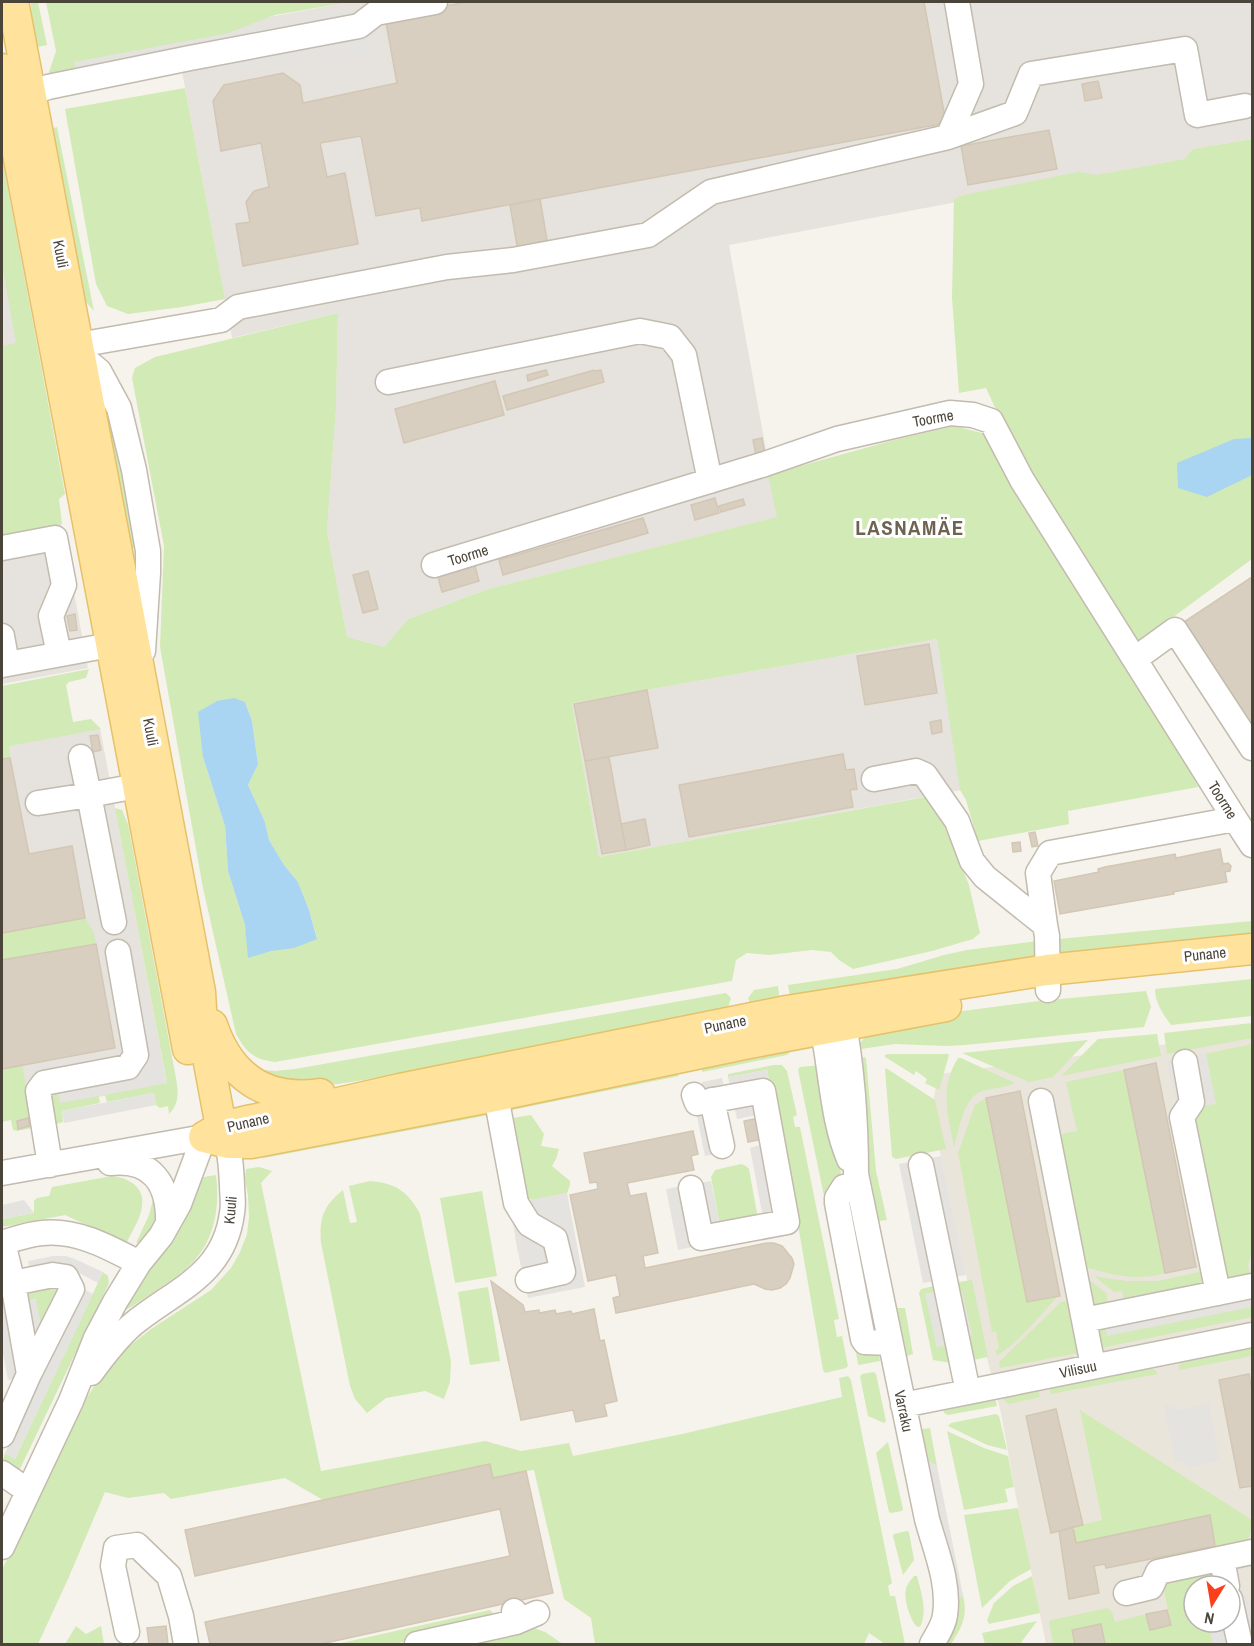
<svg xmlns="http://www.w3.org/2000/svg" width="1254" height="1646" font-family="'Archivo Narrow',sans-serif">
	<rect width="100%" height="100%" fill="#f6f3ec"/>
	<!-- residential -->
	<path fill="#eae5da" fill-rule="evenodd" d="M1252 1033V1644H1046L1017 1502 1001 1413 966 1275 931 1110 939 1074ZM1194 1586H1230V1622H1194Z"/>
	<!-- industrial -->
	<path fill="#e6e2dd" d="M351 2H1252V139L1193 149 1184 159 729 245 778 517 488 589 408 619 384 647 347 637 327 531 336 408 338 313 232 338 175 34Z
		M2 203 88 668 2 684Z
		M937 639 961 790 599 857 572 703Z
		M100 728 167 1084 2 1115V746Z"/>
	<!-- green -->
	<path fill="#d2eab5" fill-rule="evenodd" d="M31 2H38L47 45 32 48Z
		M46 2H351L275 15 210 40 77 76 50 79 49 72 56 51Z
		M185 88 225 299 182 307 128 314 107 306 96 284 65 109Z
		M57 127 94 311 81 296 49 129Z
		M1252 139V559L1138 643 1017 456 986 388 959 393 952 298 954 199 964 195 1078 172 1097 175 1184 159 1193 149Z
		M2 157 65 494 59 499 62 524 2 535V346L16 343 2 264Z
		M338 313 336 408 327 531 347 637 384 647 408 619 488 589 777 517 768 475 894 440 954 426 986 434 1181 750 1198 787 1068 811 1069 824 978 841 966 800 960 790 937 639 572 703 599 857 925 797 945 827 969 885 980 933 973 939 932 951 853 969 839 960 831 952 812 950 769 955 747 953 736 960 732 981 275 1062C253 1059 246 1052 236 1034L203 888 160 647 164 546 132 378 135 368 155 357ZM245 702 252 721 258 763 248 785 265 822 269 840 284 865 298 882 309 910 317 938 249 957 245 925 228 871 225 826 203 757Z
		M112 422 141 546 127 550 106 427Z
		M89 669 86 678 69 682 66 685 73 722 91 719 101 729 9 746 10 758 2 759V686Z
		M115 808 122 810 128 824 176 1078C178 1092 180 1103 169 1114L168 1106 160 1108 156 1105 154 1093 107 1102 105 1095 167 1083Z
		M85 918 94 933 96 944 2 960V933Z
		M1252 921V939L1068 958 1060 952 1058 939Z
		M1038 941 1039 951 1033 961 791 1003 788 985 897 969 944 955 967 950Z
		M1252 979V1016L1171 1025C1163 1014 1155 1003 1155 989Z
		M778 986 780 1004 752 1009 748 998 754 990Z
		M1146 991 1151 1007 1144 1027 965 1045 947 1046 895 1044 861 1049 859 1047 861 1042 868 1033 955 1012 1039 1001Z
		M726 993 731 998 727 1011 722 1015 358 1081 303 1089 259 1072 264 1070 275 1071 295 1069Z
		M1252 1023V1038L1167 1054 1164 1033Z
		M1157 1034 1161 1056 1061 1076 1098 1039Z
		M1088 1040 1053 1077 1029 1082 962 1053Z
		M789 1044 791 1051 787 1055 702 1072V1065Z
		M1252 1044V1257L1250 1258 1248 1265 1251 1279 1230 1280 1224 1274 1194 1117 1204 1054Z
		M888 1054H948L949 1055 939 1090 925 1083 927 1079 916 1071 914 1075 885 1057V1055Z
		M864 1057 866 1058 876 1171 887 1220 879 1221 869 1171 859 1059Z
		M958 1058H961L1015 1083C1005 1088 993 1088 982 1091 963 1098 959 1130 954 1147 948 1114 939 1089 958 1058Z
		M22 1065 34 1125 32 1128 17 1131 13 1130 11 1120 2 1122V1069Z
		M774 1065H782L787 1071 797 1115 793 1117 795 1127H800L839 1319 834 1320 837 1337 842 1336 848 1366 846 1368 825 1373 823 1370 798 1225 767 1070 728 1077V1074Z
		M821 1065 842 1179 825 1201 798 1070 800 1067Z
		M886 1068 935 1100 946 1149 896 1159 892 1157 885 1070Z
		M1124 1070 1165 1273C1139 1282 1105 1274 1080 1265L1059 1137 1065 1133 1077 1131 1066 1082Z
		M674 1071 679 1076 507 1111 509 1106Z
		M96 1083 100 1103 62 1111 63 1122 56 1124 48 1099 52 1094 58 1092 60 1103Z
		M986 1098 1027 1302 1058 1296C1043 1312 1016 1346 997 1355L995 1350 999 1349 996 1331 992 1332 958 1153 975 1105Z
		M484 1110 489 1115 264 1158 257 1157Z
		M531 1115 544 1134 541 1146 559 1149 556 1159 552 1166 570 1181V1185L567 1193 533 1200 524 1197 507 1119Z
		M741 1164 746 1166 749 1169 758 1219 720 1226 711 1177 715 1170Z
		M259 1167 272 1171 261 1183 321 1471 485 1441 521 1451 569 1443 573 1456 682 1434 842 1397 839 1378 848 1376 851 1380 892 1583 888 1586 890 1596H895L905 1644H885L869 1633 864 1644H595L591 1618 564 1599 534 1470 526 1471 493 1478 490 1464 323 1500 285 1478 171 1499 164 1493 128 1498 105 1492 68 1579 38 1644H2V1570L77 1412 105 1370 122 1352 151 1329 211 1290 231 1268 240 1252 247 1234 249 1217 248 1196 245 1179 246 1169Z
		M216 1175C220 1207 215 1241 190 1265 181 1274 168 1282 157 1290 146 1297 134 1306 122 1312L198 1178Z
		M112 1176C129 1178 145 1187 142 1206 141 1218 132 1231 127 1242L121 1241 65 1215 2 1227V1219L34 1213V1201L37 1198 49 1196 52 1187Z
		M370 1181C395 1183 408 1191 420 1214L451 1361 450 1382 444 1399 425 1391 386 1398 367 1413 355 1399 350 1386 321 1243C319 1219 323 1206 343 1190L350 1223 357 1222 349 1186Z
		M482 1191 497 1276 455 1283 440 1198Z
		M154 1196 162 1211 146 1239 136 1243 149 1215Z
		M1208 1270 1211 1288 1125 1304 1122 1291 1114 1292 1094 1276 1126 1281H1158Z
		M103 1272 108 1276 109 1283 18 1473 3 1461 5 1453 15 1459Z
		M1082 1274 1106 1293 1109 1307 1091 1308Z
		M972 1280 988 1357 969 1361 953 1283Z
		M938 1285 940 1291 926 1294 937 1347 949 1344 951 1363 933 1360 919 1293 921 1289Z
		M54 1287H58L63 1293 32 1340 36 1299 24 1301 25 1294 28 1292Z
		M488 1287 500 1361 470 1365 458 1292Z
		M1068 1301 1079 1353 1000 1368 999 1362 1061 1302Z
		M1252 1307V1317L1096 1349 1095 1330 1105 1322Z
		M897 1308H905L913 1354 907 1356Z
		M1252 1345V1356L1179 1370V1365L1185 1359Z
		M855 1347 877 1352 879 1355 880 1361 859 1365 858 1364Z
		M1147 1366 1154 1369 1158 1374 1051 1394 1049 1385Z
		M874 1372 876 1374 886 1421 884 1423 868 1416 860 1376 862 1374Z
		M1038 1388 1040 1397 1009 1404 1004 1400 1003 1395Z
		M995 1397 997 1406 948 1415 944 1413 943 1408Z
		M1080 1410 1252 1520V1528L1247 1542 1215 1546 1210 1516 1076 1543 1073 1527 1102 1520Z
		M996 1414 999 1416 1007 1450 987 1445 948 1426 951 1423Z
		M930 1428 937 1466 928 1461 922 1429Z
		M947 1431 984 1448 1008 1456 1014 1487 1005 1489 1008 1502 964 1510Z
		M888 1442 903 1509 902 1511 891 1513 889 1512 876 1453Z
		M1018 1508 1031 1569 1010 1581 982 1608 964 1515Z
		M907 1531 909 1532 914 1560 903 1575 893 1536 894 1534Z
		M1213 1570 1219 1586H1194V1622H1208L1213 1644H1105L1101 1624 1073 1630 1075 1644H1053L1049 1623 1051 1620 1108 1608 1112 1612 1115 1622 1146 1614 1171 1625 1162 1580Z
		M914 1576H917C921 1592 928 1611 920 1627L916 1626C910 1619 903 1598 906 1589 907 1584 911 1580 914 1576Z
		M1032 1576 1040 1613 989 1624 987 1620 994 1603 1013 1586Z
		M963 1595C968 1618 962 1626 951 1644H946C954 1627 958 1619 956 1600Z
		M490 1610 497 1618 485 1625 394 1644H337Z
		M1037 1621 1020 1644H985L982 1633Z
		M76 1626 86 1634 101 1626 104 1644H65Z
		M529 1626 545 1632 563 1644H440Z"/>
	<!-- parking -->
	<path fill="#e5e3e0" d="M358 9 360 22 77 76 74 62Z
		M365 36 368 55 335 62 332 53 214 74 212 62Z
		M152 1011 166 1083 110 1093 107 1081 151 1073 140 1013Z
		M1206 1053 1216 1104 1178 1109 1166 1061Z
		M767 1070 798 1225 678 1250 666 1189 711 1181 720 1226 763 1218 750 1148 763 1144 757 1115 737 1119 734 1106 726 1108 734 1151 732 1154 727 1155 722 1153 705 1156 696 1112 690 1113 687 1096 704 1092 702 1082 722 1078 725 1090 731 1089 728 1077Z
		M96 1083 99 1096 60 1103 58 1091Z
		M154 1093 156 1105 64 1123 62 1111Z
		M941 1156 966 1275 923 1283 899 1164Z
		M567 1193 585 1287 528 1298 517 1248 510 1204Z
		M24 1200 34 1213 2 1219V1205Z
		M53 1256H66L75 1259 103 1272 98 1283 75 1271 30 1272 28 1261Z
		M2 1287 19 1378 8 1380 2 1348Z
		M82 1288 93 1294 15 1459 5 1453Z
		M955 1288 962 1291 972 1335 966 1341 937 1347 925 1294Z
		M1252 1294V1307L1107 1336 1105 1324Z
		M36 1299 42 1331 30 1333 24 1301Z
		M1209 1403 1220 1461 1190 1468 1180 1462 1175 1463 1164 1406 1176 1404 1178 1410Z
		M928 1461 937 1466 963 1595 956 1600Z
		M1247 1594 1252 1623V1644H1213L1208 1622H1230V1598Z"/>
	<!-- water -->
	<path fill="#a9d4f2" d="M1252 438V475L1207 497 1178 488 1177 463 1234 439Z
		M234 698 245 702 252 721 258 764 248 785 265 822 269 840 284 865 298 882 309 910 317 939 294 948 271 951 248 958 245 925 228 871 225 826 203 757 198 712 217 701Z"/>
	<!-- building -->
	<path fill="#d8cfc1" stroke="#d3c7b4" stroke-width="1.5" d="M467 2H924L946 123 422 221 420 208 376 216 361 136 320 143 327 177 345 173 358 244 243 266 236 224 250 222 246 202 254 191 269 187 261 143 221 151 213 101 224 85 283 73 300 85 303 103 397 83 385 17Z
		M1098 81 1102 98 1085 101 1082 84Z
		M1049 130 1057 169 968 185 961 146Z
		M540 199 548 246 518 251 510 205Z
		M546 370 548 375 528 381 527 375Z
		M594 370 595 371 601 370 604 382 507 410 503 396Z
		M495 381 504 415 404 443 395 409Z
		M762 438 765 454 756 455 753 440Z
		M715 498 719 513 695 520 691 505Z
		M743 499 745 505 721 512 719 506Z
		M643 518 648 533 503 575 499 560Z
		M475 566 479 581 442 592 438 577Z
		M368 571 378 609 363 613 353 575Z
		M1252 577V727L1184 622Z
		M75 614 77 630 70 631 67 616Z
		M929 644 937 693 865 705 857 656Z
		M647 690 658 748 585 761 574 704Z
		M941 720 942 732 932 734 930 722Z
		M98 735 101 750 93 752 90 736Z
		M843 754 846 770 854 769 857 789 850 790 853 807 689 837 679 785Z
		M609 757 626 850 602 854 585 761Z
		M10 758 29 854 72 846 85 918 2 933V759Z
		M645 819 650 845 626 850 621 824Z
		M1035 832 1038 846 1032 847 1029 833Z
		M1020 842 1021 851 1013 852 1012 843Z
		M1220 849 1223 864 1228 863 1231 866 1230 871 1225 872 1227 882 1173 892 1174 894 1060 914 1054 881 1099 872 1098 869 1105 867 1175 854 1176 858Z
		M96 944 115 1048 2 1069V960Z
		M1156 1063 1196 1267 1165 1273 1124 1070Z
		M1020 1091 1060 1296 1027 1302 986 1098Z
		M28 1118 30 1126 18 1129 17 1121Z
		M759 1118 763 1139 748 1142 744 1121Z
		M693 1131 698 1154 691 1156 694 1170 627 1183 630 1196 646 1193 658 1253 643 1256 645 1268 767 1243H774L782 1246 792 1258 794 1264 790 1278 786 1284 780 1288 772 1290 765 1289 754 1284 616 1313 613 1298 620 1296 616 1275 588 1281 570 1195 598 1189 597 1182 590 1183 584 1153Z
		M491 1281 523 1305 525 1312 539 1310V1313L555 1310 556 1314 571 1311 572 1314 594 1309 600 1341 604 1340 617 1401 604 1404 607 1416 576 1422 573 1410 521 1420Z
		M1249 1374 1252 1391V1486L1240 1488 1219 1380Z
		M1056 1409 1083 1525 1051 1533 1026 1416Z
		M490 1464 493 1478 526 1471 553 1593 321 1644H210L205 1622 510 1556 500 1509 195 1576 185 1530Z
		M1210 1515 1215 1546 1106 1568 1105 1564 1094 1566 1099 1593 1069 1599 1059 1531 1073 1527 1076 1543Z
		M1167 1610 1171 1625 1150 1630 1146 1614Z
		M1101 1624 1105 1644H1075L1072 1630Z
		M166 1626 168 1644H149L147 1628Z"/>
	<g fill="none" stroke-linecap="round" stroke-linejoin="round">
		<!-- minor casing -->
		<g stroke="#c2bbae" stroke-width="27">
			<path id="minor" d="M15 98 48 87 190 58 359 26 376 13 435 2
				M948 137 1015 113 1031 74 1185 49 1197 115 1245 106
				M61 348 221 320 238 307 447 267 513 260 648 235 711 192 948 137 971 84 957 2
				M80 355 99 371 119 408 134 470 148 551V573L143 651
				M388 382 640 331 670 337 684 355 710 481
				M2 548 55 538 64 585 51 616 59 654
				M434 565 765 464 837 439 950 413 973 415 991 421 1022 480 1235 819 1252 845
				M2 636 7 664
				M1135 659 1175 630 1252 748
				M2 665 110 645
				M874 779 916 771 925 775 957 821 972 861 985 877 1045 925 1047 936 1048 990
				M38 803 89 795 81 757
				M114 922 89 795 137 786
				M1045 925 1038 873 1050 853 1235 819
				M841 1008C852 1063 856 1118 856 1174L927 1519C935 1549 950 1583 945 1615 944 1625 937 1635 932 1644
				M819 1011C822 1028 826 1045 828 1062 833 1095 836 1128 849 1159
				M1185 1062 1192 1102 1182 1117 1218 1293
				M493 1080 516 1203 529 1224 555 1239 563 1272 528 1280
				M712 1100 722 1146
				M1041 1101 1093 1366
				M110 1163C152 1158 169 1184 168 1223
				M50 1165 38 1091 44 1083 128 1067 136 1055 118 952
				M921 1165 968 1392
				M2 1173 204 1137
				M858 1184 844 1187 837 1198V1203L863 1339 865 1342 890 1343
				M691 1188 701 1238 787 1222 763 1091 697 1103 694 1095
				M2 1243C15 1239 29 1234 42 1233 77 1229 110 1248 139 1263
				M13 1283 53 1275 66 1277 72 1289 29 1374
				M1084 1320 1252 1286
				M91 1373C104 1355 117 1338 133 1324 176 1289 224 1275 232 1213 234 1204 232 1194 232 1185 231 1164 230 1147 221 1127
				M903 1405 1252 1335
				M2 1435 29 1374 13 1283 3 1243
				M2 1473 28 1491
				M2 1547 71 1401 96 1338 115 1302 139 1263 161 1236 179 1204 204 1137
				M1222 1559 1227 1586
				M1126 1593 1151 1587 1158 1572 1252 1552
				M1230 1599 1240 1644
				M516 1622 537 1613
				M127 1632 113 1566 116 1548 137 1545 169 1576 181 1616 186 1644
				M417 1644 516 1622 514 1611"/>
		</g>
		<!-- major casing -->
		<g stroke="#e6c16a" stroke-width="33">
			<path id="major" d="M13 2 200 992 202 1025 221 1127
				M2 69 188 1049
				M212 1025C229 1076 266 1102 320 1094
				M204 1137 221 1127 247 1121 334 1104 400 1089 787 1011 1047 970 1252 949
				M204 1137 228 1143H251L495 1096 744 1044 946 1006"/>
		</g>
		<!-- minor -->
		<use href="#minor" stroke="#fff" stroke-width="24"/>
		<!-- major -->
		<use href="#major" stroke="#ffe39c" stroke-width="30"/>
	</g>
	<g text-anchor="middle" dominant-baseline="central" stroke-width="6" stroke-linejoin="round" paint-order="stroke">
		<!-- street labels -->
		<g font-size="15" fill="#4b4439" stroke="#fff">
			<text transform="translate(61 254) rotate(79)">Kuuli</text>
			<text transform="translate(933 418) rotate(-10)">Toorme</text>
			<text transform="translate(468 555) rotate(-17)">Toorme</text>
			<text transform="translate(151 732) rotate(79)">Kuuli</text>
			<text transform="translate(1223 800) rotate(58)">Toorme</text>
			<text transform="translate(1205 954) rotate(-6)">Punane</text>
			<text transform="translate(725 1024) rotate(-12)">Punane</text>
			<text transform="translate(248 1122) rotate(-13)">Punane</text>
			<text transform="translate(230 1210) rotate(-85)">Kuuli</text>
			<text transform="translate(1078 1369) rotate(-12)">Vilisuu</text>
			<text transform="translate(904 1411) rotate(78)">Varraku</text>
		</g>
		<!-- district labels -->
		<g font-size="21" font-weight="bold" letter-spacing="1.5" fill="#6e6250" stroke="#fff">
			<text x="910" y="527">LASNAMÄE</text>
		</g>
	</g>
	<!-- border -->
	<rect width="1254" height="1646" fill="none" stroke="#4b4439" stroke-width="6"/>
	<!-- north arrow -->
	<g transform="translate(1212 1604) rotate(191)"><circle r="28" fill="#ffffff" stroke="#b7b4b0" stroke-width="1.5"/>
	<path d="M0-4.5L10 22L0 15L-10 22Z" fill="#fc3f1d"/>
	<text y="-9" font-size="16" font-weight="bold" text-anchor="middle" fill="#4b4439">N</text>
	</g>
</svg>
